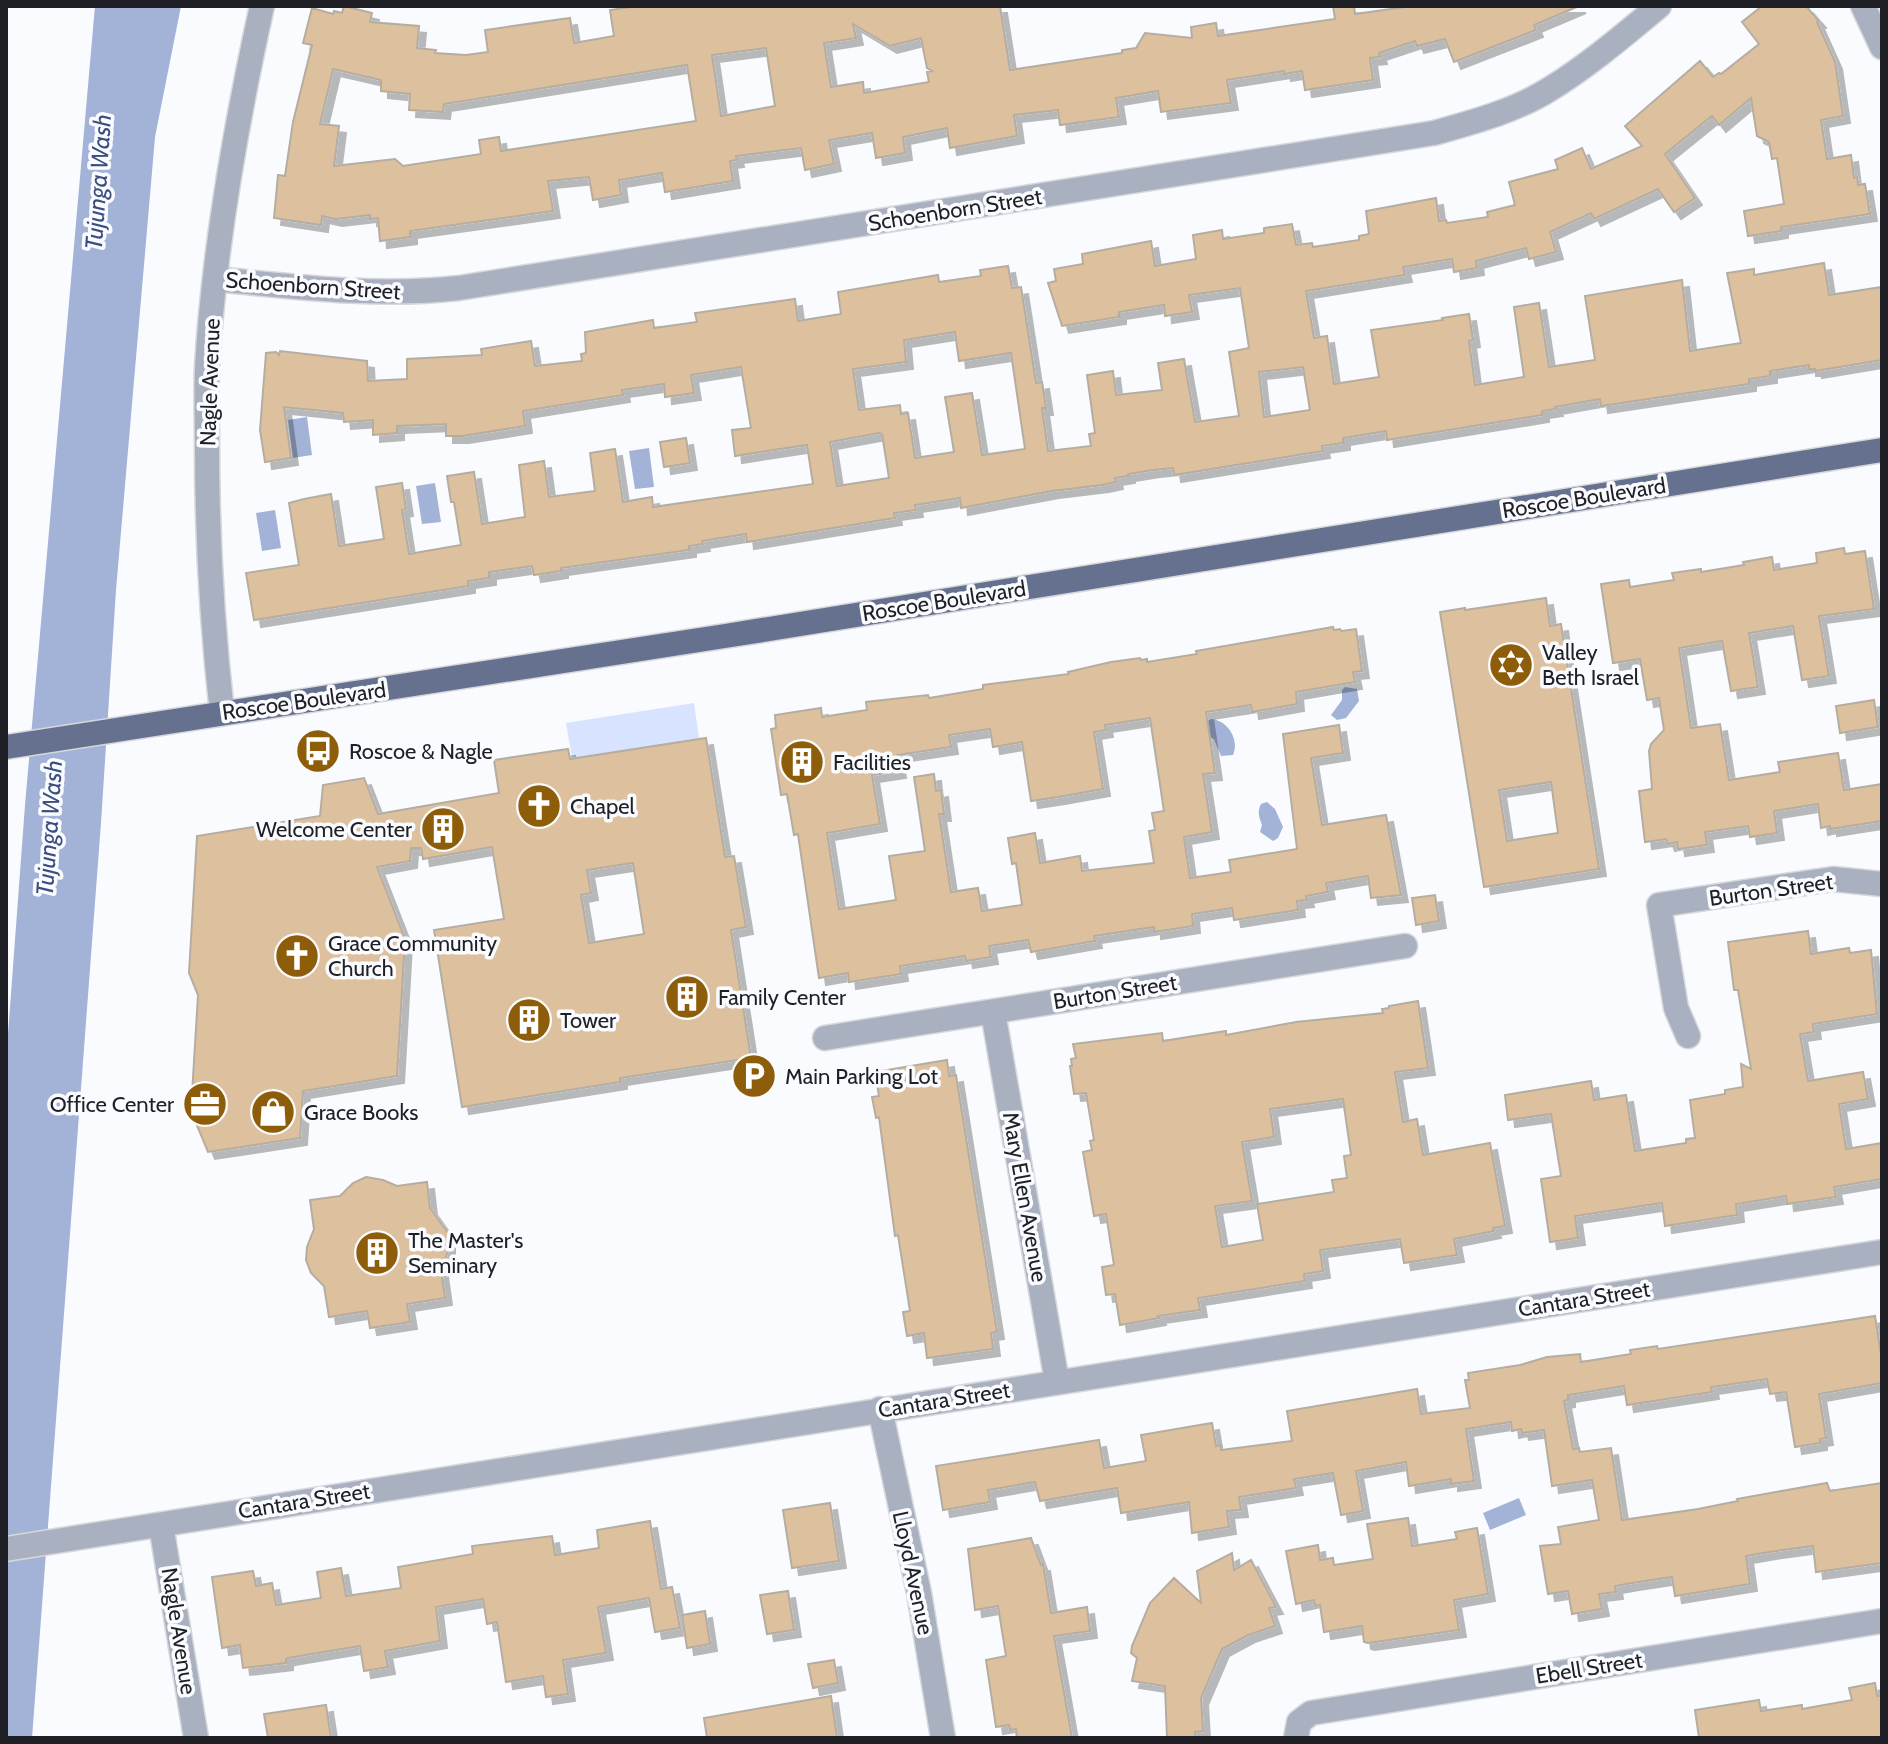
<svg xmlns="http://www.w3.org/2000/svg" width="1888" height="1744" font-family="Cabin,sans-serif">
	<defs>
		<filter id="shadow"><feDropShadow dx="7" dy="7" stdDeviation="0" flood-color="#0004"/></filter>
	</defs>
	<rect width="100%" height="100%" fill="#fafbfe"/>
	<!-- green -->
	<path fill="#d7e3ff" d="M694 703 699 738 572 758 566 723Z"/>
	<!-- water -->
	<path fill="#a3b2d7" d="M95 6H181L155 137 116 590 101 823 32 1738H6V1061L25 805Z
		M307 417 312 455 293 458 288 420Z
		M649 448 654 487 635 489 629 451Z
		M435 483 441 522 422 524 416 486Z
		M275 510 281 548 262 551 256 513Z
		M1345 687 1357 689 1359 701 1346 718 1337 720 1331 715 1342 700V690Z
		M1211 719C1227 720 1240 739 1233 755L1221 756 1214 739 1206 735 1205 722Z
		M1267 802 1275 809 1283 827 1278 838 1273 841 1260 832 1262 825C1259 817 1257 812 1261 804Z
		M1519 1498 1526 1515 1490 1530 1483 1513Z"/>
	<!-- building -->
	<path fill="#ddc19f" stroke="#b6ada1" stroke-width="2" fill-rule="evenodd" filter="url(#shadow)" d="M344 6 372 13 370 22 419 26 417 48 436 50 435 53 466 55 488 52 485 30 570 18 574 43 614 36 610 10 638 6H1000L1010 70 1122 53V50L1136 48 1145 33 1192 38 1191 27 1216 23 1218 36 1335 19 1333 6H1354L1355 14 1412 6H1579L1534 25 1536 30 1454 62 1445 39 1417 46 1415 41 1379 53 1380 57 1370 58 1373 80 1305 90 1302 71 1284 74V71L1227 80 1231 103 1161 112 1158 91 1116 98 1119 117 1060 125 1058 110 1014 115 1017 136 950 148 947 128 903 137 905 153 876 158 872 133 829 140 834 164 805 170 801 148 736 156 737 160 730 161 733 181 665 192 662 173 619 180 621 195 593 200 589 177 548 181 553 211 410 231V237L380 241 378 218 370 219V215L335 219 322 216 321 225 274 218 278 175 285 176 293 122 312 45 303 43 312 8 333 14 334 11 342 13ZM853 24 890 46 921 38 927 68 932 71 927 72 929 82 864 93 863 82 831 87 824 43 856 38ZM766 48 775 106 721 116 712 55ZM687 65 696 121 501 151 499 137 479 140 481 154 403 166 395 159 334 166 339 126 320 124 333 69 381 80V91L410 94 409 110 443 112 444 104Z
		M1762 6H1806L1819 21 1817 22 1835 62 1843 116 1821 120 1827 159 1851 155 1854 178 1857 177 1858 185 1865 184 1870 214 1781 227V231L1748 236 1744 211 1784 204 1777 158 1772 159 1769 142 1757 136 1751 98 1719 125 1712 116 1665 154 1695 198 1674 212 1658 189 1594 219 1591 213 1550 232 1556 252 1529 259 1526 248 1476 261 1477 268 1454 272 1452 259 1403 267 1405 275 1306 291 1314 338 1327 336 1334 384 1379 377 1371 330 1443 320 1442 318 1469 314 1473 340 1469 341 1475 385 1524 377 1514 307 1539 303 1549 367 1595 360 1585 296 1682 280 1690 351 1741 343 1727 273 1754 269V275L1824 263 1829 295 1882 287V360L1815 371V369H1809V365L1770 371V376L1749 379V384L1601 406 1600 399 1555 407 1556 409 1542 411V415L1387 440 1386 431 1343 438V443L1322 446 1323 451 1174 475 1173 468 1153 470 1128 474V476L1115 478 1116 482 1102 485 1052 491 961 508 960 498 915 505 916 510 894 513 895 518 747 542 746 534 702 541 703 544 689 546V550L561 568V571L534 575 532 566 489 572V578L468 581V586L254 620 246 573 299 565 289 503 304 499 331 494 339 546 384 539 376 487 402 483 406 509 402 510 409 554 461 545 454 502H451L447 476 474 472 482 524 525 517 519 465 544 461 549 497 595 491 590 453 615 449 623 502 652 497 653 507 813 484 807 445 735 456 732 430 751 428 741 367 691 375 694 393 665 397 664 384 622 390 623 395 523 411 525 426 462 436H446V424L397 426V433L373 435V420L344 422 343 413 284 407 291 458 265 462 260 430 266 353 276 352 279 355 280 351 367 361 368 381 407 379V359L482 355 481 349 531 341 535 366 582 361 581 354 586 353 585 332 653 320 654 328 697 322 695 313 795 299 798 321 841 314 838 292 938 275 939 282 981 276 980 270 1008 266 1012 288 1021 287 1036 383 1042 382 1046 408H1042L1048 451 1091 446 1089 434 1095 433 1087 375 1113 371 1116 395 1162 390 1158 363 1184 359 1195 422 1239 416 1229 352 1249 348 1240 288 1189 295 1192 312 1165 316 1164 305 1119 312V317L1062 326 1048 283 1056 281 1054 269 1083 264 1082 254 1151 241 1155 266 1196 259 1193 235 1222 230 1223 239 1264 233V228L1292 224 1296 245 1312 243 1313 247 1359 240V236L1369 234 1366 211 1436 198 1439 221 1446 220 1447 223 1488 217 1487 212 1515 205 1509 182 1558 169 1555 160 1582 148 1591 169 1642 146 1625 126 1700 61 1713 77 1719 73 1721 74 1759 44 1742 22ZM955 332 959 361 1011 353 1025 449 982 455 972 393 945 397 954 452 915 458 908 413 901 414 900 405 859 410 853 369 906 362 904 340ZM1303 367 1310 410 1264 417 1259 372ZM879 433 882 434 889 478 837 486 830 442Z
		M686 438 690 463 664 467 660 442Z
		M1844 548 1845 554 1865 551 1874 609 1819 616 1829 676 1802 680 1793 626 1749 633 1758 687 1731 691 1722 641 1679 648 1691 728 1720 724 1729 780 1780 772 1778 762 1838 753 1844 790 1882 784V821L1830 829V826L1821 828 1818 804 1774 811 1777 833 1750 837 1748 826 1705 832 1707 845 1678 849 1677 842 1668 844 1666 839 1645 842 1639 791 1652 789 1649 751 1651 744 1664 730 1659 698 1647 700 1640 659 1613 663 1601 584 1629 580 1630 587 1674 580 1672 573 1701 569V572L1744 565 1743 562 1772 557 1774 570 1817 563 1816 553Z
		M1546 598 1550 626 1561 624 1599 869 1484 887 1440 612 1465 608V610ZM1551 782 1558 833 1507 841 1499 790Z
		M1333 627 1334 630 1340 629 1341 631 1356 629 1362 671 1353 672 1355 682 1296 692 1297 704 1252 712 1251 705 1206 712 1215 773 1203 774 1212 832 1184 837 1190 878 1231 872 1229 860 1297 849 1283 734 1339 725 1343 753 1311 758 1322 825 1386 815 1401 895 1371 898 1368 876 1326 883 1328 892 1306 896 1307 900 1297 901 1298 910 1234 920 1232 908 1192 914 1193 926 1154 932V927L1094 936 1095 941 1031 952 1028 940 989 946 991 957 966 961 965 956 900 966 901 974 849 982 848 973 819 978 798 834 794 835 787 794 781 795 771 729 776 728 775 715 821 708 822 717 867 710 866 702 928 695 929 698 983 689V685L1069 674 1068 672 1111 662 1140 658 1141 660 1147 659V662L1197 654 1196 651ZM1150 718 1164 811 1152 813 1155 830 1149 831 1154 863 1082 871 1080 856 1040 863 1035 833 1008 838 1012 864 1016 863 1022 905 982 911 978 888 951 892 939 814H944L941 790 936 791 934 774 914 777 925 851 889 856 896 900 839 909 827 833 880 824 872 775 899 771 897 755 951 747 949 735 990 729 993 747 1022 742 1031 801 1058 797 1103 789 1094 732 1106 730 1105 725Z
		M1874 700 1878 727 1840 733 1836 706Z
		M706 738 725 857 734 856 746 927 731 930 751 1058 620 1078V1082L462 1107 434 930 504 919 492 847 423 859 421 848H411L410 861 377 867 405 939 397 1076 303 1091 300 1138 208 1152 191 1111 198 995 189 973 197 836 320 816 323 785 364 778 378 814 499 793 494 760 568 749 570 759ZM633 863 644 934 589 943 581 895 591 893 587 870Z
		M1435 895 1439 921 1416 925 1412 898Z
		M1808 931 1811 954 1849 948 1850 953 1871 950 1877 1014 1813 1024 1814 1032 1800 1034 1808 1081 1863 1072 1868 1099 1839 1104 1846 1149 1882 1143V1179L1834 1187 1836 1197 1787 1204 1786 1196 1736 1204 1737 1215 1665 1226 1662 1203 1575 1216 1578 1238 1550 1242 1541 1179 1561 1176 1551 1114 1508 1120 1505 1095 1591 1081 1594 1100 1626 1095 1635 1151 1686 1143V1139L1695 1138 1690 1100 1725 1094V1090L1743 1087 1741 1064 1751 1069 1738 990H1734L1728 942Z
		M1418 1001 1428 1068 1395 1072 1403 1122 1417 1119 1423 1155 1490 1143 1505 1226 1493 1228 1494 1231 1454 1239 1457 1255 1404 1263 1400 1239 1320 1250 1323 1271 1304 1274 1305 1281 1198 1298 1200 1310 1158 1316 1159 1318 1120 1325 1115 1294 1106 1295 1102 1267 1114 1265 1106 1214 1094 1216 1083 1152 1092 1150 1090 1141 1094 1140 1086 1093 1074 1094 1070 1066H1072L1071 1059 1076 1058 1073 1044 1162 1033 1163 1041 1226 1031V1035L1296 1022 1383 1013 1382 1009 1389 1008V1006ZM1343 1099 1351 1155 1344 1156 1347 1178 1332 1180 1334 1192 1257 1204 1263 1240 1222 1247 1215 1206 1252 1201 1242 1142 1274 1137 1270 1109Z
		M947 1060 949 1076 956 1075 997 1332 991 1333 993 1349 927 1358 924 1333 907 1336 903 1312 910 1311 898 1235 895 1236 879 1117 876 1118 872 1097 879 1096 876 1078 883 1077 881 1071Z
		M366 1177 383 1180 397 1186 427 1182 430 1208 448 1233V1251L441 1270 445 1298 407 1304 410 1322 370 1328 367 1311 329 1317 324 1286 311 1273 306 1260 307 1247 314 1229 310 1200 340 1196 353 1183Z
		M1875 1316 1882 1361V1383L1819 1394 1826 1438 1820 1439V1443L1795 1447 1786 1392 1770 1394 1767 1379 1711 1387 1712 1392 1627 1405 1624 1386 1568 1395V1400L1564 1401 1573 1449 1579 1448 1580 1452 1611 1448 1622 1520 1698 1509 1738 1501 1737 1499 1827 1483 1830 1491 1882 1483V1563L1816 1572 1813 1546 1769 1552 1746 1556 1750 1584 1675 1596 1672 1577 1632 1583 1615 1586 1616 1592 1599 1594 1602 1609 1572 1614 1568 1591 1548 1594 1540 1546 1561 1544 1558 1527 1599 1520 1592 1480 1552 1486 1544 1430 1522 1433 1521 1429 1512 1431 1511 1422 1466 1429 1474 1481 1451 1484V1479L1409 1486 1406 1462 1356 1471 1363 1511 1341 1515 1333 1473 1294 1479 1296 1488 1239 1497 1241 1510 1227 1511 1229 1527 1192 1533 1189 1502 1121 1513 1117 1488 1040 1501 1035 1482 988 1490 990 1502 943 1510 936 1466 1099 1440 1104 1468 1146 1461 1141 1435 1212 1423 1216 1446 1221 1445V1450L1292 1441 1287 1411 1417 1389 1421 1414 1470 1408 1465 1380H1469L1468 1373 1520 1365 1547 1357 1580 1354 1581 1362 1631 1354 1630 1350 1657 1346 1658 1349Z
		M830 1503 839 1561 792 1568 783 1510Z
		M1408 1518 1412 1546 1457 1539 1455 1532 1477 1528 1488 1594 1454 1600 1459 1630 1368 1643 1364 1642 1362 1626 1324 1632 1320 1605 1315 1606 1314 1600 1296 1604 1286 1551 1318 1545 1320 1560 1333 1558 1334 1565 1373 1559 1367 1524Z
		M650 1521 661 1589 672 1587 680 1628 655 1632 649 1598 598 1607 606 1653 563 1660 568 1694 546 1697 543 1676 506 1682 497 1622 487 1624 483 1599 436 1607 440 1641 385 1651 388 1667 364 1671 360 1646 288 1658 286 1659V1663L243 1668 240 1645 222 1648 212 1577 253 1571 256 1586 272 1583 276 1605 321 1598 317 1572 341 1568 346 1596 401 1588 398 1567 473 1554 472 1546 552 1536 555 1555 599 1548 597 1530Z
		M1031 1538 1041 1565 1043 1564 1051 1613 1087 1607 1090 1631 1054 1636 1072 1738H1017L1016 1729 1010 1730 1009 1725 996 1727 986 1660 1006 1656 998 1606 975 1610 968 1549Z
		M1232 1553 1234 1570 1251 1560 1276 1607 1269 1608 1275 1626 1248 1635 1222 1649 1201 1698 1203 1731 1195 1732 1196 1738H1167L1165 1686 1132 1681 1137 1658 1131 1653 1132 1646 1150 1603 1174 1578 1201 1603 1197 1571Z
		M788 1591 794 1630 767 1634 760 1595Z
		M705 1611 710 1644 687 1648 682 1615Z
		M834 1660 838 1683 813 1688 808 1664Z
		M1875 1683 1877 1696 1882 1695V1738H1699L1695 1710 1759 1700 1761 1711 1802 1705V1709L1852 1700 1849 1688Z
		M831 1696 837 1738H707L704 1718Z
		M326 1705 331 1738H268L264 1714Z"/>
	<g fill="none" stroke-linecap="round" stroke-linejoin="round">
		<!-- minor casing -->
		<g stroke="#d7d8db" stroke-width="27">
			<path id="minor" d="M1863 6 1882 47
				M215 279C297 287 377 297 459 288L1434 133C1473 122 1515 111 1550 89 1589 65 1624 35 1659 6
				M222 713C212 624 207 535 207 446 207 419 206 393 207 367 214 246 236 124 262 6
				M993 1012 1057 1382
				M1688 1036 1676 1008 1659 905 1833 879 1882 884
				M825 1038 1405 946
				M880 1409 919 1593 943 1738
				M161 1525 196 1738
				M1296 1738 1299 1722 1311 1713 1882 1621"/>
		</g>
		<!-- tertiary casing -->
		<g stroke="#d7d8db" stroke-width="27">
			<path id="tertiary" d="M6 1549 1882 1252"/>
		</g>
		<!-- primary casing -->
		<g stroke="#d7d8db" stroke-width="27">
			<path id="primary" d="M6 747 725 636 1882 450"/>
		</g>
		<!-- minor -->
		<use href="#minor" stroke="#a9b0c0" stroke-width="24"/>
		<!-- tertiary -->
		<use href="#tertiary" stroke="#a9b0c0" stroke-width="24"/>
		<!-- primary -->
		<use href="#primary" stroke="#65718e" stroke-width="24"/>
	</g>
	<!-- icons -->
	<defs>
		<g id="synagogue-disc" transform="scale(2.3)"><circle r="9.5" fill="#8e5d09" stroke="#fafbfe"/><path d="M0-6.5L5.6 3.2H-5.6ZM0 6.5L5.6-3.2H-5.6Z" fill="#fff"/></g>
		<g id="bus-disc" transform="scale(2.3)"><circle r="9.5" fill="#8e5d09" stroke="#fafbfe"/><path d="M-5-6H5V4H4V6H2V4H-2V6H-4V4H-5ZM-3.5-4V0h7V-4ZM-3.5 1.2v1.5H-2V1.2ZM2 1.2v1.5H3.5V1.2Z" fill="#fff"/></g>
		<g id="building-disc" transform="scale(2.3)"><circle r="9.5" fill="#8e5d09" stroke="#fafbfe"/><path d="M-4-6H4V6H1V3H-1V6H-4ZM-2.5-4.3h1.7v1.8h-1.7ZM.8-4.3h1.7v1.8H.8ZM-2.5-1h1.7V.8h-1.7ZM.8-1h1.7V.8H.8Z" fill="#fff"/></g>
		<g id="church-disc" transform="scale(2.3)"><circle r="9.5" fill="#8e5d09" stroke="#fafbfe"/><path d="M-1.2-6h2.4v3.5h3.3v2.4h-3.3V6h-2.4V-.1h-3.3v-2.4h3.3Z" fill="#fff"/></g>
		<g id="parking-disc" transform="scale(2.3)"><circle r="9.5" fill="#8e5d09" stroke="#fafbfe"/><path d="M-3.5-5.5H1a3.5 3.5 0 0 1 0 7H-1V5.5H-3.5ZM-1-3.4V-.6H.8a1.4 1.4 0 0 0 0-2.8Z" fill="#fff"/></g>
		<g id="office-disc" transform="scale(2.3)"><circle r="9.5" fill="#8e5d09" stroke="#fafbfe"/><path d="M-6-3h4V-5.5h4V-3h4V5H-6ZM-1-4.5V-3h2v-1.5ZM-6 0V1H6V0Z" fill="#fff"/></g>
		<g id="shop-disc" transform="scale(2.3)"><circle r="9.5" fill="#8e5d09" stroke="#fafbfe"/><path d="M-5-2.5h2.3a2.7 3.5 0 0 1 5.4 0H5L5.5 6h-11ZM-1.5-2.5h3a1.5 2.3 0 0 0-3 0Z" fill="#fff"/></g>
	</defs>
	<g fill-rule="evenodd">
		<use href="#synagogue-disc" x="1511" y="665"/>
		<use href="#bus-disc" x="318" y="751"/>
		<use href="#building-disc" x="802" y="762"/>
		<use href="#church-disc" x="539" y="806"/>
		<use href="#building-disc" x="443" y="829"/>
		<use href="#church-disc" x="297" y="956"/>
		<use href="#building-disc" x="687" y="997"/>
		<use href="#building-disc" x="529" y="1020"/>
		<use href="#parking-disc" x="754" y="1076"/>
		<use href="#office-disc" x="205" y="1104"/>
		<use href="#shop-disc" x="273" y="1112"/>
		<use href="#building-disc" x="377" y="1253"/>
	</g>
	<g text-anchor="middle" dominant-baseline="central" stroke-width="7" stroke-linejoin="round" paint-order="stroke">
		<!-- street labels -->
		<g font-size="22" fill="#1e2025" stroke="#fafbfe">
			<text transform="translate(955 210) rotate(-9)">Schoenborn Street</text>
			<text transform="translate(313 286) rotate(4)">Schoenborn Street</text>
			<text transform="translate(210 382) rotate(-88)">Nagle Avenue</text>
			<text transform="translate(1584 498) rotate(-9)">Roscoe Boulevard</text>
			<text transform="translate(944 601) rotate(-9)">Roscoe Boulevard</text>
			<text transform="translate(304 701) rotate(-8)">Roscoe Boulevard</text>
			<text transform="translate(1771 890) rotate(-8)">Burton Street</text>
			<text transform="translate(1115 992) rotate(-9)">Burton Street</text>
			<text transform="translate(1025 1197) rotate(80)">Mary Ellen Avenue</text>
			<text transform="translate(1584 1299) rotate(-9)">Cantara Street</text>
			<text transform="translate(944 1400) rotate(-9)">Cantara Street</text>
			<text transform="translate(304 1501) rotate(-9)">Cantara Street</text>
			<text transform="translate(913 1573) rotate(78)">Lloyd Avenue</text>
			<text transform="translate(179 1631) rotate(81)">Nagle Avenue</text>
			<text transform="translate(1589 1668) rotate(-9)">Ebell Street</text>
		</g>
		<!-- poi labels -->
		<g font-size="22" fill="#1e2025" stroke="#fafbfe" text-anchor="start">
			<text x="1542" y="652">Valley<tspan x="1542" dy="25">Beth Israel</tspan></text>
			<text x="349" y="751">Roscoe &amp; Nagle</text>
			<text x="833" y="762">Facilities</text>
			<text x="570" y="806">Chapel</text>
			<text x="412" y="829" text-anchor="end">Welcome Center</text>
			<text x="328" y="943">Grace Community<tspan x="328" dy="25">Church</tspan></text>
			<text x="718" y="997">Family Center</text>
			<text x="560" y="1020">Tower</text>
			<text x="785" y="1076">Main Parking Lot</text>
			<text x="174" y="1104" text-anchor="end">Office Center</text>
			<text x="304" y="1112">Grace Books</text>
			<text x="408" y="1240">The Master's<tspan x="408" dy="25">Seminary</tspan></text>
		</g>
		<!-- water labels -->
		<g font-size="24" font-style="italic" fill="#3b4e7f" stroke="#fafbfe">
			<text transform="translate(98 182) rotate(-86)">Tujunga Wash</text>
			<text transform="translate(49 828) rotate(-86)">Tujunga Wash</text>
		</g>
	</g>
	<!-- border -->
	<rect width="1888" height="1744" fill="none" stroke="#1e2025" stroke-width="16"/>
</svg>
